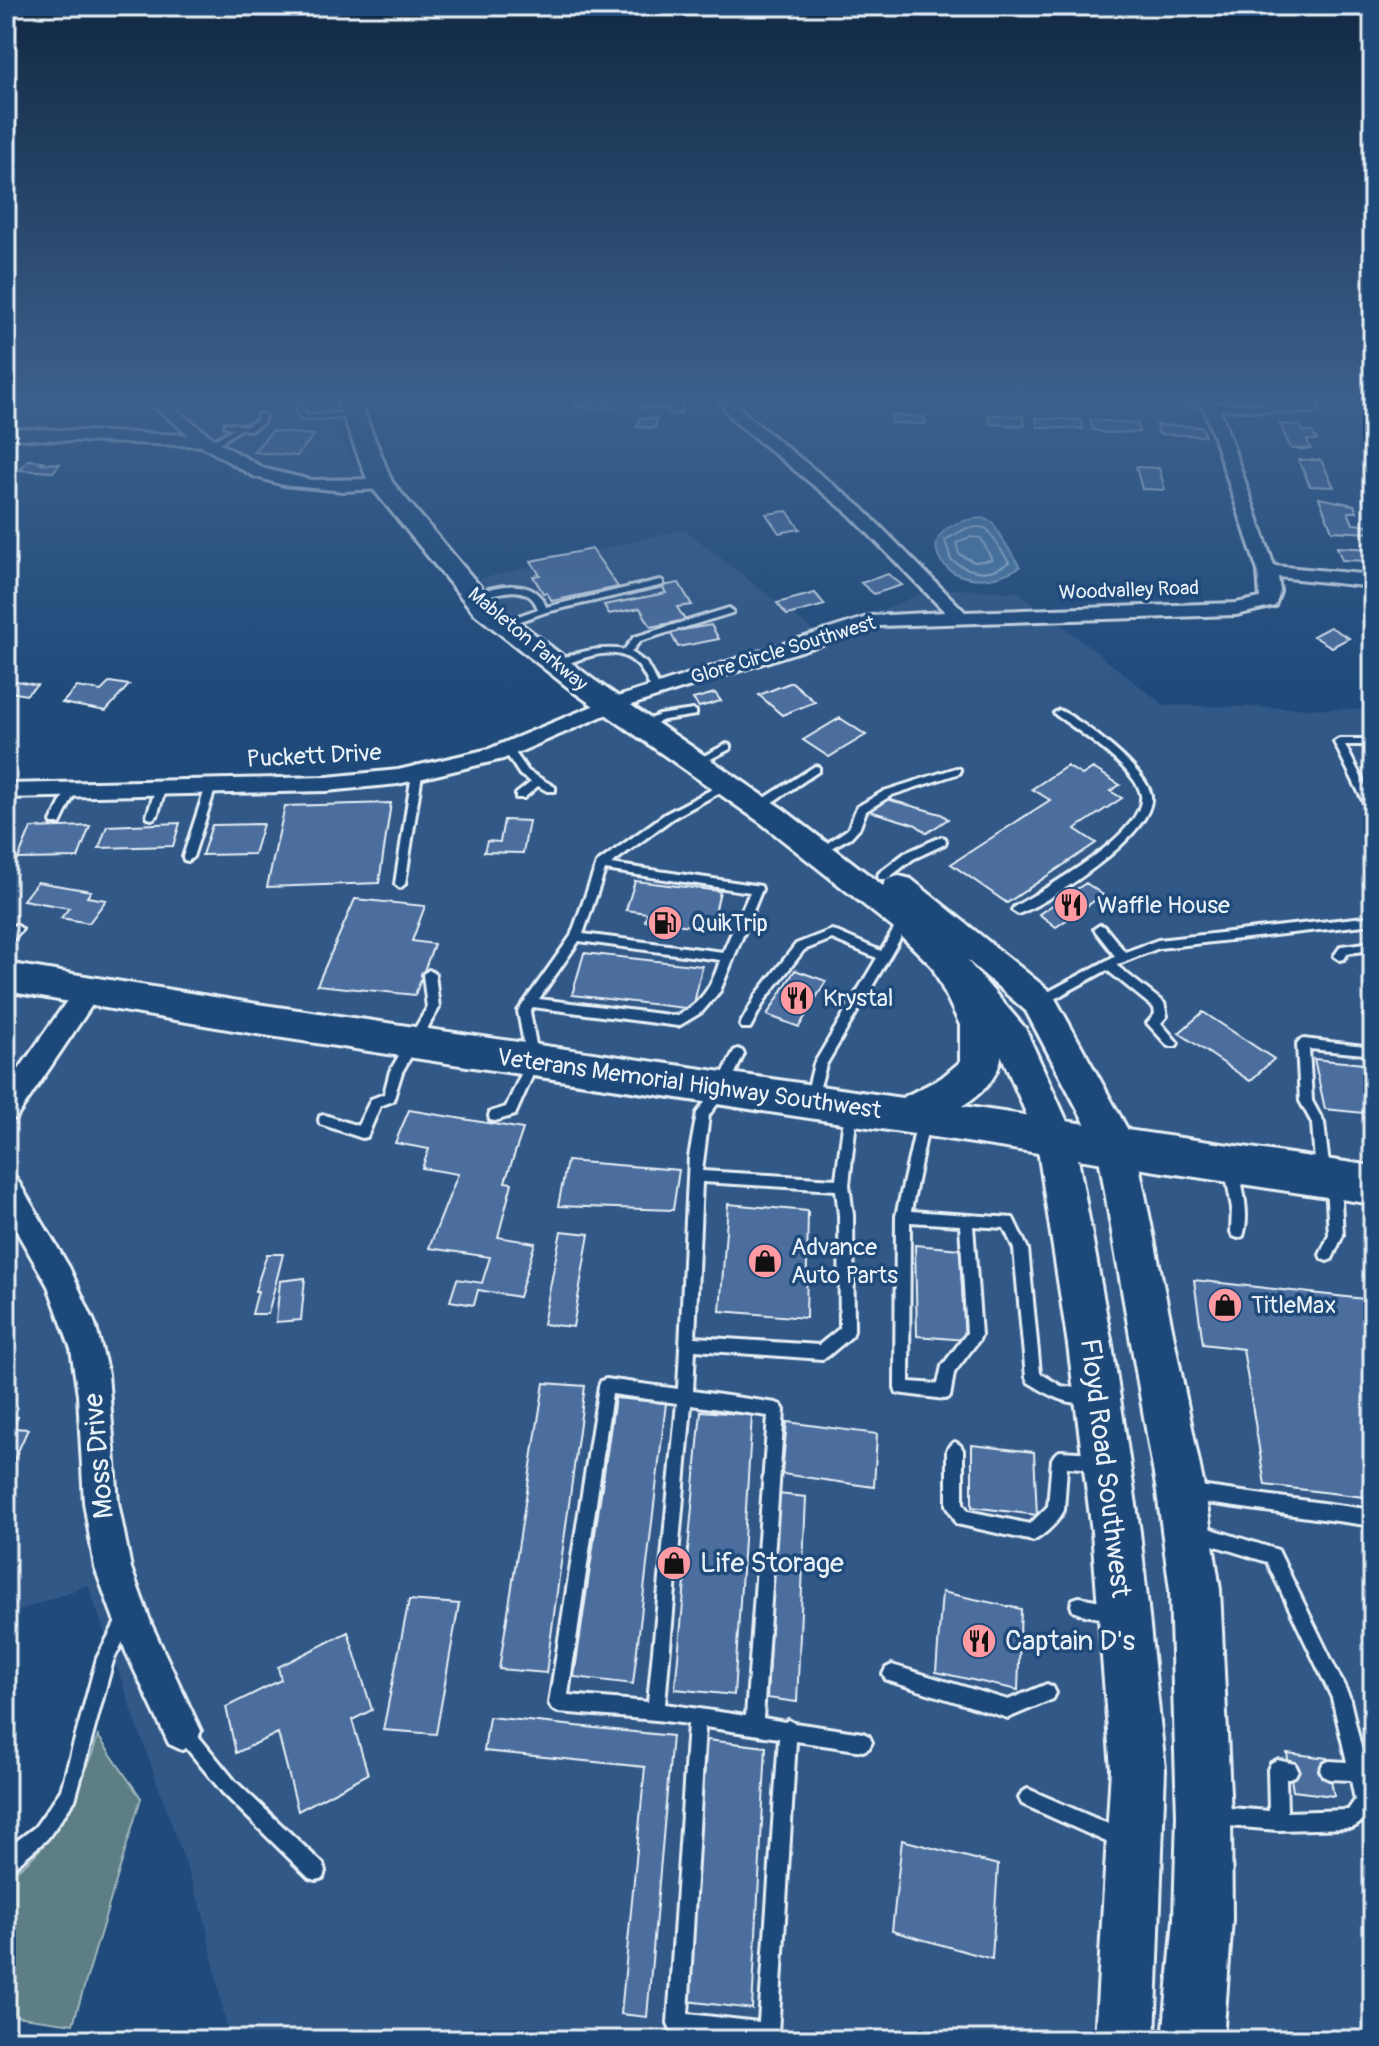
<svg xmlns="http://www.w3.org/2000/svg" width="1379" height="2046" font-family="Pangolin,sans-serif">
	<rect width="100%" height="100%" fill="#1f4a7a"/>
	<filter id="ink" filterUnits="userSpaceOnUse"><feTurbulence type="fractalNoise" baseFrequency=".0125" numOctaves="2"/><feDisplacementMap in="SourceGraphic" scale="16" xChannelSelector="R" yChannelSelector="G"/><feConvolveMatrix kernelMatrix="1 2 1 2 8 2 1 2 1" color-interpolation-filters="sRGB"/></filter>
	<g filter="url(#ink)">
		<!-- built -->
		<path fill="#305887" d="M156 403H333L335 431 371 486 263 476 183 433Z
			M684 529 820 636 935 588 1019 592 1164 705 1373 710V2040H229L204 1917 88 1585 6 1616V800L121 793 369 791 401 776 619 713 459 584Z"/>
		<!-- green -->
		<path fill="#5b7e84" stroke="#a2b8be" stroke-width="2" d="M98 1736 141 1798 73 2024 6 2015V1878C58 1844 80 1793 98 1736Z"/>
		<!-- water -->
		<path fill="#4f7ea8" stroke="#8cacc8" stroke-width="2" d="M982 518 992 522 1020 567C947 609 895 525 982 518Z"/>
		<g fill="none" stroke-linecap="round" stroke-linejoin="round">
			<!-- shore -->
			<path stroke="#abc3d8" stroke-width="2" d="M981 527 987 529 1009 562C990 577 970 573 951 560L945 540 967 528Z
				M970 537 981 538 992 560 974 562 959 554 956 543Z"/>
		</g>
		<!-- building -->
		<path fill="#4b6e9e" stroke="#e8f1f8" stroke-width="2" d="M575 403H612L611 409 574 407Z
			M642 403H683L680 414H667L668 409 641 408Z
			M891 415 925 417V424L891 423Z
			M988 415 1023 416 1025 426 990 424Z
			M640 418 657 419 655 428 637 427Z
			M1036 418 1081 420 1083 429 1038 427Z
			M1090 420 1137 423 1139 432 1105 433 1093 430Z
			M1280 424 1300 425 1303 431 1312 432 1317 440H1307L1311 449H1291Z
			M1156 425 1202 427 1205 436 1159 434Z
			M272 431 314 435 297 456 253 452Z
			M28 460 43 461 41 463 60 464 53 472 19 470Z
			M1298 460H1321L1334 487 1310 486Z
			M1136 467 1159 468 1165 490 1142 489Z
			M1319 498 1354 505 1357 512H1348L1353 524 1367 525 1370 533 1332 531Z
			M787 511 800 529 779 533 766 514Z
			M1337 547 1373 549V561L1342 560Z
			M592 549 618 587 552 601 547 593H543L533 576 540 575 531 561Z
			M888 574 902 585 874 594 861 583Z
			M679 583 692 605 677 607 685 620 651 627 640 608 609 614 604 605 666 593 662 586Z
			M815 593 825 605 787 615 777 603Z
			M711 625 719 639 678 647 670 632Z
			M1330 627 1349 638 1332 647 1313 636Z
			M12 680 37 685 26 695 6 691Z
			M110 682 129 685 106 711 62 703 77 687 101 691Z
			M792 682 815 702 782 715 759 695Z
			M715 693 721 701 699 707 693 699Z
			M840 718 866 735 829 757 803 740Z
			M1067 766 1082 775 1093 768 1120 785 1110 791 1122 798 1075 829 1096 843 1007 903 951 864 1050 800 1032 789Z
			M883 798 941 814 948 819 927 833 916 825 863 809Z
			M391 803 379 883 267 887 285 806Z
			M504 820 529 821 523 853 484 852 487 841 500 842Z
			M180 823 173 846 99 848 107 826Z
			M263 824 254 854 202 855 212 825Z
			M90 826 78 858 18 859 31 828Z
			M635 881 720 891 713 922 692 919 691 926 645 921 647 913 626 910Z
			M37 882 91 891 87 897 106 900 89 923 61 918 69 908 23 900Z
			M1086 883 1103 895 1056 927 1039 914Z
			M355 899 425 906 412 941 434 944 415 995 317 985Z
			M584 953 702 966 693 1009 572 995Z
			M795 970 826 981 799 1027 767 1015Z
			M1203 1012 1274 1059 1250 1081 1179 1033Z
			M1314 1059 1373 1065V1114L1325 1109Z
			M409 1110 523 1129 505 1182 512 1183 498 1237 535 1243 519 1297 478 1290 474 1305 450 1301 457 1279 482 1283 490 1257 429 1248 458 1174 422 1168 429 1149 395 1143Z
			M567 1161 679 1170 673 1210 558 1206Z
			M728 1204 808 1211 806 1318 720 1311Z
			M561 1231 589 1234 573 1327 543 1324Z
			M915 1245 960 1249 965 1340 917 1336Z
			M267 1254H283L268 1314H252L258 1291H255Z
			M305 1278 301 1320 276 1322 280 1281Z
			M1194 1280 1373 1300V1498L1265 1485 1243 1349 1203 1344Z
			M544 1383 585 1386 546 1673 499 1669Z
			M615 1398 666 1403 633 1684 574 1677Z
			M701 1411 752 1415 734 1695 675 1689Z
			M6 1416 18 1417 13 1428 28 1429 6 1478Z
			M787 1422 877 1434 874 1487 782 1474Z
			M972 1445 1034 1452 1037 1515 972 1507Z
			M778 1494 806 1497 797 1702 767 1698Z
			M942 1592 1021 1609 1018 1690 936 1672Z
			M409 1600 459 1604 436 1734 383 1730Z
			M348 1632 372 1710 352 1720 368 1774 298 1811 278 1733 236 1753 226 1707 281 1680 278 1667Z
			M489 1717 672 1736 647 2017 621 2014 645 1767 484 1751Z
			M707 1740 766 1747 752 2009 687 2001Z
			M1287 1753 1327 1758 1334 1796 1293 1791Z
			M902 1840 998 1865 992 1959 892 1931Z"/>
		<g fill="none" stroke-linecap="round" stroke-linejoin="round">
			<!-- lane casing -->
			<g stroke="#e8f1f8" stroke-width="6">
				<path id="lane" d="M296 406H302L306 415 352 413 356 415 352 417 303 419 299 417Z
					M258 414 265 416 263 423 250 430 241 429 215 446 208 444 234 428 225 427V423L246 426 257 420Z
					M660 580 663 581V585L546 612 504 627 500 624 501 622 538 609C528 580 496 594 474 600L470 597C492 585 535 576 546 607Z
					M729 608 733 611 732 613 640 641 631 652 646 663 661 690 659 692H653C647 683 644 671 636 664 614 642 579 660 555 668L550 665C571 652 600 646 624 650L634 637Z
					M693 710 696 711V715L664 720 643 728 638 725 659 715Z
					M1059 710C1082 720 1148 771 1151 796 1155 834 1050 902 1018 914L1012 910 1014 907C1044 889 1146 834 1141 795 1137 769 1077 730 1056 715L1054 713Z
					M1339 739H1373V745H1345L1373 801V814L1368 811 1334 742Z
					M727 744 730 745V749L699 765 695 766 690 763Z
					M508 746 511 747 528 771 555 787V791H547L538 786 524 798H516V794L531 782 520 775 503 749Z
					M815 766 819 767V771L762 809H754L753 807 754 805Z
					M956 768 960 769V773L892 795 866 811 860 827 851 837 831 848 826 844 848 829 857 807 884 791Z
					M417 771 422 774 405 884 400 888 395 884 412 774Z
					M211 783 216 786 193 857 188 861 184 860 183 857 206 786Z
					M724 783 729 786 728 788 673 818 611 864 761 886 762 889 720 991 702 1012 682 1024 678 1026 533 1007 530 1012 539 1061 515 1115 495 1121 490 1120 489 1116 490 1112 506 1107 527 1061 518 1011 571 936 597 863 665 814ZM605 870 750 892 723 952 583 934ZM579 941 720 960C712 987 701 1003 677 1016L539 999Z
					M161 784 166 787 157 816 152 819 148 818 147 816 156 787Z
					M72 786 77 789 61 822 60 824H52L51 822 67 789Z
					M941 837 945 838 946 841 945 844 913 859 887 879H879L878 876 879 873 905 853Z
					M905 916 911 920 826 1065 815 1104H807L805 1100 814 1064 877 958 832 939 804 950 765 1000 750 1028H742L740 1025 757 994 796 944 832 930 881 951 901 917Z
					M1373 916V924L1159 948 1116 965 1164 1003 1167 1016 1161 1023 1178 1043 1176 1046H1168L1147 1023 1155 1014 1154 1008 1107 970 1043 1005 1039 1006 1033 1002 1035 999 1115 956 1094 929 1100 925 1104 926 1125 952 1158 940Z
					M16 925 22 929 10 943 6 944V933L12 926Z
					M1373 942V950L1348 953 1344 959 1340 960 1334 956 1341 946Z
					M429 970 435 974 439 1008 402 1072 393 1101 380 1106 367 1137 362 1138 320 1124 319 1120 320 1116 325 1115 358 1126 371 1099 384 1094 390 1071 427 1008 423 974Z
					M1370 1010 1373 1011V1024L1369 1022 1364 1015Z
					M1303 1039 1373 1047V1060L1365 1054 1309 1049 1312 1101 1324 1123 1330 1174 1328 1178 1323 1180 1318 1178 1316 1174 1312 1123 1300 1101 1297 1044 1299 1041Z
					M738 1049 742 1051 744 1054 726 1093 709 1115 702 1171 836 1179 845 1111 847 1107 851 1106 855 1107 857 1111 849 1185 853 1215 854 1331 852 1336 827 1357 822 1359 695 1350 693 1391 776 1403 781 1405 784 1410 763 1718 785 1722 788 1720 794 1723 863 1733 869 1736 872 1742 869 1748 863 1751 796 1741 778 2033 775 2040H741L678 2033 671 2030 668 2023 688 1724 656 1720 558 1712 552 1709 549 1703 599 1386 601 1381 606 1379 678 1389 689 1157 697 1113 717 1086 734 1051ZM702 1182 836 1190 839 1215 840 1328 819 1345 695 1337ZM612 1394 677 1403 648 1702 568 1695ZM691 1405 768 1416 746 1716 665 1704ZM705 1727 779 1738 759 2022 688 2014Z
					M923 1117 928 1118 929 1122 911 1211 1013 1218 1028 1249 1040 1373 1061 1386 1095 1391 1097 1396 1095 1401C1071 1409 1048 1394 1028 1382L1026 1377 1014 1249 1004 1228 973 1226 981 1335 979 1340 954 1373 950 1397 945 1399 897 1393 895 1388 896 1216 917 1122 918 1118ZM910 1222 960 1225 967 1333 942 1366 938 1384 909 1382Z
					M1232 1164 1237 1166 1239 1170C1243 1191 1250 1215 1243 1236L1238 1238 1233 1236 1231 1232 1232 1208 1225 1170 1227 1166Z
					M1333 1178 1338 1180 1340 1184 1343 1235 1332 1259 1327 1261 1322 1259 1320 1255 1329 1235 1326 1184 1328 1180Z
					M955 1442 960 1445 963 1450V1503L968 1511 1030 1524 1048 1506 1052 1459 1055 1454 1060 1451 1096 1453 1101 1456 1104 1461 1101 1466 1096 1469 1067 1467 1064 1510C1059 1521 1044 1536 1033 1541L957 1524 947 1505V1450L950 1445Z
					M1192 1485 1373 1510V1526L1192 1501 1186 1499 1184 1493 1186 1487Z
					M1196 1524 1278 1550 1349 1696 1373 1798C1373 1810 1363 1823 1352 1828L1278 1830 1216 1825 1210 1822 1207 1816 1210 1810 1216 1807 1269 1811 1268 1769 1271 1763 1277 1760 1295 1764 1298 1770 1295 1776 1286 1779 1287 1812 1348 1810 1355 1800 1351 1780 1329 1779 1323 1776 1320 1770 1323 1764 1329 1761 1347 1762 1332 1698 1267 1562 1190 1538 1188 1532 1190 1526Z
					M1079 1597 1118 1604 1120 1610 1118 1616C1106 1621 1085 1616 1073 1611L1071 1605 1073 1599Z
					M127 1610 133 1612 135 1618 113 1661 75 1800 47 1839 13 1868 6 1870V1849L35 1827 61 1790 97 1658 121 1612Z
					M892 1665 1008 1700 1047 1684 1053 1687 1056 1693 1053 1699 1008 1718 886 1680 883 1674 886 1668Z
					M185 1724 191 1727 235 1781 323 1864 325 1871 323 1878 316 1880 309 1878 223 1793 179 1739 176 1733 179 1727Z
					M1028 1789 1129 1833 1131 1840 1129 1847 1122 1849 1022 1804 1019 1798 1022 1792Z"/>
			</g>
			<!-- street casing -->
			<g stroke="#e8f1f8" stroke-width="6">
				<path id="street" d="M150 403H168L218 442 265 469 311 480 381 479 389 484 381 489 343 491 283 485 253 476 202 446 6 438V428L189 435Z
					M720 403H736L746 415 861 507 965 612 1236 603 1260 598 1258 571 1204 408 1182 403 1318 405V411L1313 413 1220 409 1274 566 1373 575V587L1278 577 1280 591 1275 606 1236 615 879 626 619 709 503 759 398 784 327 791 6 798V784L327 777 398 770 489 749 605 701 870 616 945 612 849 514 734 421Z
					M87 982 96 985 100 992 96 999 16 1118 6 1121V1088L78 985Z
					M6 1175 16 1178 69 1267 95 1324 108 1374 118 1502 131 1568 152 1626 201 1731 195 1744 182 1750 169 1744 126 1652 95 1568 84 1502 78 1395 71 1349 48 1286 6 1213Z"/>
			</g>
			<!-- secondary casing -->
			<g stroke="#e8f1f8" stroke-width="6">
				<path id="secondary" d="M338 403H360L392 482 493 602 594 680 783 809 883 886 887 879 899 876 911 879 1052 993 1130 1134 1135 1145 1205 1492 1220 1590 1231 1815 1232 1919 1223 2040H1163L1174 1919 1177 1815 1170 1590 1157 1492 1097 1146 1026 1011 965 958 1025 1028 1074 1137 1112 1345 1140 1532 1165 1769 1155 2040H1095L1111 1769 1092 1532 1068 1345 1036 1137 997 1045 937 971 893 928 761 823 574 692 475 614 369 484Z"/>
			</g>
			<!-- primary casing -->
			<g stroke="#e8f1f8" stroke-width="6">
				<path id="primary" d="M949 948 963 952C994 1008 1033 1063 962 1106L1373 1166V1204L257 1034 6 991V963L257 1004 902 1098 941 1078 960 1062V1025L930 962 935 952Z"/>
			</g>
			<!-- lane -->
			<use href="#lane" fill="#1f4a7a" fill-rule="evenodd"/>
			<!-- street -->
			<use href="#street" fill="#1f4a7a" fill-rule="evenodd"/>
			<!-- secondary -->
			<use href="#secondary" fill="#1f4a7a" fill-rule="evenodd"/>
			<!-- primary -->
			<use href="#primary" fill="#1f4a7a" fill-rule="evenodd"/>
		</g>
	</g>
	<!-- sky -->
	<linearGradient id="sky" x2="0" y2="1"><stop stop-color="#112943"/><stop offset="0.58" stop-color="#3c608d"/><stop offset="1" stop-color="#3c608d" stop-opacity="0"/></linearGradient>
	<rect width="1379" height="690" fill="url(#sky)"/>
	<!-- icons -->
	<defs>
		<g id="restaurant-disc" transform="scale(1.8)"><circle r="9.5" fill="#ff9aa2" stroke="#1f4a7a"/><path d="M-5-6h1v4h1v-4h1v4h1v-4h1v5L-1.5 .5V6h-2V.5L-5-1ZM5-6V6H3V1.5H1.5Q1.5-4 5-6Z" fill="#111"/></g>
		<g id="fuel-disc" transform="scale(1.8)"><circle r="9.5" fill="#ff9aa2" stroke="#1f4a7a"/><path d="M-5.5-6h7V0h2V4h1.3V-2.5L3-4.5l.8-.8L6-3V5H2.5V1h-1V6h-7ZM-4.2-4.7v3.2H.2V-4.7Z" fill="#111"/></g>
		<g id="shop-disc" transform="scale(1.8)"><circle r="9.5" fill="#ff9aa2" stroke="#1f4a7a"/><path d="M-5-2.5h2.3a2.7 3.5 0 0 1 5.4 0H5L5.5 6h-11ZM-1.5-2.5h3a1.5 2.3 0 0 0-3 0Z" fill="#111"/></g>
	</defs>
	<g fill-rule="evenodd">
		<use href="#restaurant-disc" x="1071" y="905"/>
		<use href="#fuel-disc" x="665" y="923"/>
		<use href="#restaurant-disc" x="797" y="998"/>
		<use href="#shop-disc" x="765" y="1261"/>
		<use href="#shop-disc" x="1225" y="1305"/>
		<use href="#shop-disc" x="674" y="1563"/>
		<use href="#restaurant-disc" x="979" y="1641"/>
	</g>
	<g text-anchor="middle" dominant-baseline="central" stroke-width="7" stroke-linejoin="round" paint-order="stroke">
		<!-- far-street labels -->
		<g font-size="20" fill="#e8f1f8" stroke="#1f4a7a">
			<text transform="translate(1129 590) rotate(-2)">Woodvalley Road</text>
			<text transform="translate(528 639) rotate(40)">Mableton Parkway</text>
			<text transform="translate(783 650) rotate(-17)">Glore Circle Southwest</text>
		</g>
		<!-- street labels -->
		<g font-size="24" fill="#e8f1f8" stroke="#1f4a7a">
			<text transform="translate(314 756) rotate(-3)">Puckett Drive</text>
			<text transform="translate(689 1084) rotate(8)">Veterans Memorial Highway Southwest</text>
		</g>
		<!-- poi labels -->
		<g font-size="24" fill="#e8f1f8" stroke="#1f4a7a" text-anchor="start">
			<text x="1097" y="905">Waffle House</text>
			<text x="691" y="923">QuikTrip</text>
			<text x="823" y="998">Krystal</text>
			<text x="791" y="1247">Advance<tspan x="791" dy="28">Auto Parts</tspan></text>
			<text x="1251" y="1305">TitleMax</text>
		</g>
		<!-- near-street labels -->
		<g font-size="28" fill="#e8f1f8" stroke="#1f4a7a">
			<text transform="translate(99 1456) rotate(-95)">Moss Drive</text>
			<text transform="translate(1105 1468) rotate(83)">Floyd Road Southwest</text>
		</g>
		<!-- near-poi labels -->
		<g font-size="28" fill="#e8f1f8" stroke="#1f4a7a" text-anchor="start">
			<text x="700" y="1563">Life Storage</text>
			<text x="1005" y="1641">Captain D's</text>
		</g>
	</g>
	<!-- margin -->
	<rect width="1379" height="2046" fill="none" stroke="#1f4a7a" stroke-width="32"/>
	<rect x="16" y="16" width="1347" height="2014" fill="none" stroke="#e8f1f8" stroke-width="3" filter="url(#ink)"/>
</svg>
